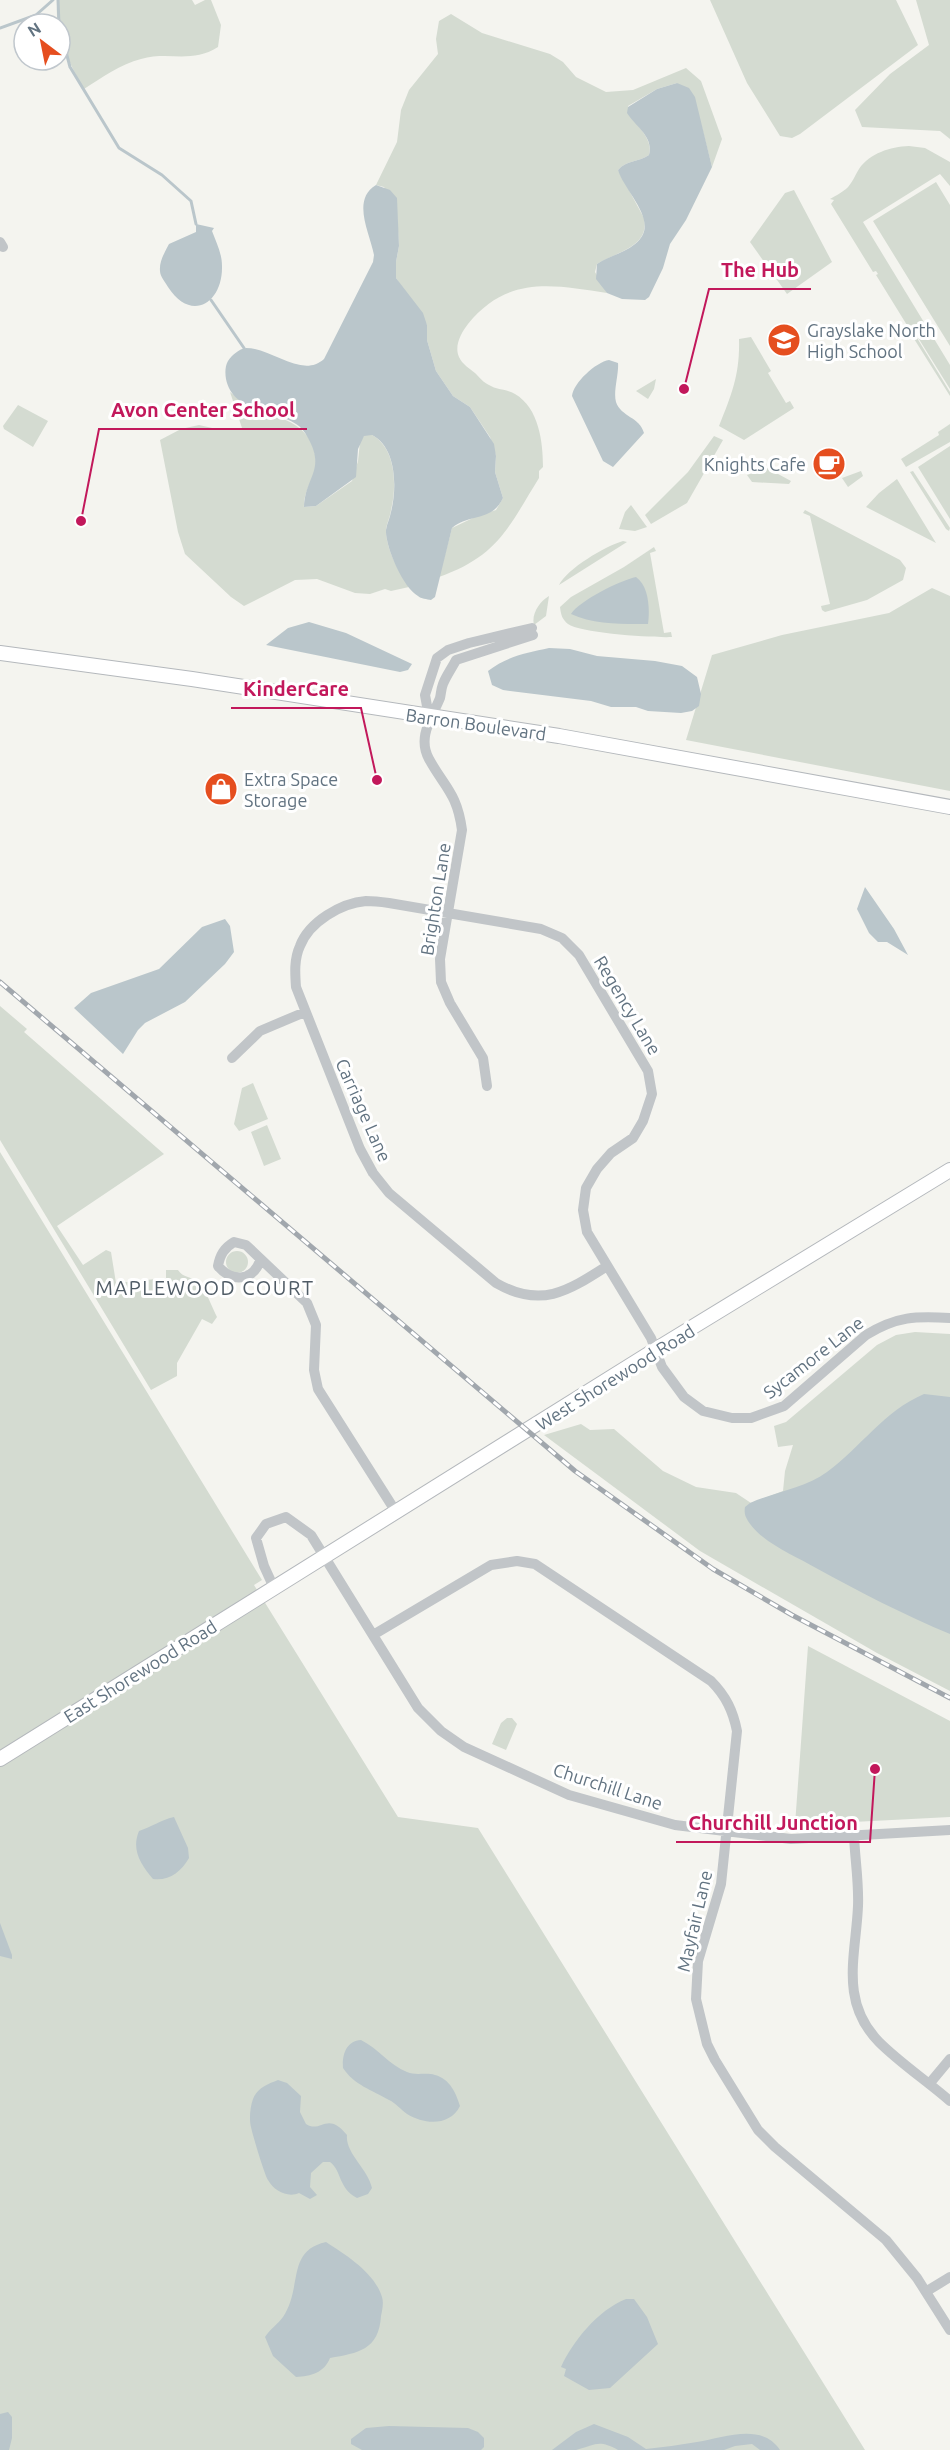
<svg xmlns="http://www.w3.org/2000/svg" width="950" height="2450" font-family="Ubuntu,sans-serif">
	<rect width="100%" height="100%" fill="#f4f4ef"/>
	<!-- green -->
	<path fill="#d4dbd1" d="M58 0H192L195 5 205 0H211L221 25 218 47C191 64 169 51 141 59 121 64 101 78 84 89 70 67 52 26 58 0Z
		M710 0H896L918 45 800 134 792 138 780 136 747 83Z
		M916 0H950V139L940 131 862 127 855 110 890 74 929 45Z
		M451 14 482 33 550 54 563 62 576 77 606 92 633 90 686 68 701 81 722 139 712 167 701 124 677 83 657 89 628 106C632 125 654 136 649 155 639 162 626 160 618 170L644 218C650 247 616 252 597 264L595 272 607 293C553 285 508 275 468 324 461 333 454 346 459 357 462 364 470 369 475 373 479 377 484 383 489 385 497 390 507 389 515 394 539 408 543 442 543 467L539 471V478C508 528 498 556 439 577L452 528 477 516 496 510 503 498 495 472 496 456 490 437 470 407 453 396 436 371 427 340V325L396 278V262L399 246 397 215 384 187 376 185 397 142 401 110 409 90 438 54 436 39 439 21Z
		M909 146 925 148 950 162V186L940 174 863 222 950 365V389L912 328 910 330 876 275 878 274 876 271 873 272 831 204 834 200 830 199C835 196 841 193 846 189 852 184 855 175 859 169 870 153 890 147 909 146Z
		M936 182 950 205V346L873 221Z
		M794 190 832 262 787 294 750 242 785 193Z
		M914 333 950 392V396L911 334Z
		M751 337 771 371 768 373 786 403 790 401 794 408 744 440 719 426C732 394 740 374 739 339Z
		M656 379 654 389 648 399 636 391Z
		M230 392C260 419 314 413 316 462 316 478 303 490 304 507L316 506 352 481 358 461 360 442 364 435H372C396 448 397 486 391 510 390 518 386 524 386 532 387 552 399 571 409 587L391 591 385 589 370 594 355 593 317 579 295 580 244 606 231 597 185 554 178 532 160 440 181 429 199 425 221 430 242 428Z
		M18 405 48 421 33 447 4 429 3 426Z
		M950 424V442L906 467 901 459 939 435 938 432Z
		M714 436 723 440 687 503 651 524 645 515 688 472Z
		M950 446V519L918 467Z
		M767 468 791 481 789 484 752 482 747 475Z
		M861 471 863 476 848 487 842 478Z
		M913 471 950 528 949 531 946 529 910 472Z
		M897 479 936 543 866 507 879 493Z
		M631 505 647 527 635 531 619 529 625 512Z
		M805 510 900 560 906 568 903 580 867 600 825 612 822 610 821 606 830 604 810 516 803 513Z
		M623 541 627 542 559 585C567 569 605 546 623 541Z
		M654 547 656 551 650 553 664 633 671 632 672 637C654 638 580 633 568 624 562 619 561 615 560 607L571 597 624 567Z
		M932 588 950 596V791L686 740 712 655 782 635 889 613Z
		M549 596 546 616 534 625C531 614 540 601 549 596Z
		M0 1006 27 1029 24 1032 164 1154 57 1226 83 1265 106 1250 111 1252 116 1283 166 1278V1270H178C183 1278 191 1276 198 1282 206 1290 212 1307 217 1317L212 1324 202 1319 177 1363V1376L151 1390 0 1140Z
		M253 1083 268 1119 239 1131 234 1124 242 1088Z
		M267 1125 281 1159 264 1166 251 1132Z
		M0 1152 262 1580 254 1585 398 1817 478 1828 865 2450H0Z
		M226 1262a11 11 0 1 1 22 0a11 11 0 1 1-22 0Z
		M915 1332 950 1334V1691L877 1653 700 1551 544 1435 581 1424 590 1430 614 1429 663 1471 696 1487 736 1493 751 1503 783 1491 785 1471 793 1445 778 1447 774 1426 786 1422 877 1345 896 1335Z
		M808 1646 950 1721V1817L795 1825Z
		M507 1718H512L517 1724 506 1750 492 1744 501 1723Z"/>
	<!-- water -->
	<path fill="#bac6cb" d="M677 83 689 88 695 97 712 167 686 220 670 244 663 268 649 297 645 300 622 299 607 293 596 279 597 264C609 256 624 253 635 244 662 223 625 193 618 170 626 160 639 162 649 155 654 137 636 127 627 113L628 107 657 89Z
		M376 185 390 190 397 198 399 246 396 262V278L423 313 427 325V340L436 371 453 396 470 407 494 444 496 456 495 472 503 498C492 522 470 513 452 528L435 597 431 600C427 599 421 599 418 596 403 588 385 546 386 530 387 523 390 518 391 512 397 488 397 448 372 435L364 436 358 449 356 477 316 506 304 507C305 477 326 470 308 438 305 432 301 427 296 424 273 408 233 413 226 379 225 373 225 366 228 361 232 355 239 349 246 348 272 348 302 379 324 359L373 262 374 255C370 233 351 200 376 185Z
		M196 224 214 228 212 231C216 242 222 253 222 266 223 303 191 323 168 287 165 282 160 276 160 271 159 261 165 252 169 244L196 232Z
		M609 360 618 363C619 374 613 391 616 402 621 417 640 417 644 433L613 467 603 461 572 396C573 383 596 362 609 360Z
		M636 577C649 586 650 609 648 624 624 624 594 625 571 614 579 601 621 580 636 577Z
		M309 622 346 633 412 664 408 670 400 672 266 645 288 628Z
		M549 648 570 649 597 656 655 661 682 666 697 677 701 694 699 706 692 711 681 713 648 711 636 707H611L591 701 503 690 492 685 488 671C507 656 527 653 549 648Z
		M865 887 894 929 908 955 887 942H878L869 933 857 909Z
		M225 919 230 926 234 952 225 964 185 1002 145 1023 138 1030 123 1054 74 1008 91 993 159 969 202 927Z
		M924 1394 950 1397V1634C904 1615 860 1592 816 1568 794 1555 762 1543 748 1521 745 1516 744 1513 745 1507L750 1503C775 1492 805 1488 827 1472 861 1447 884 1411 924 1394Z
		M174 1817 188 1848 189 1858C181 1872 169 1881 153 1879 141 1865 131 1850 139 1831 152 1827 160 1820 174 1817Z
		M0 1923 12 1955V1959L0 1956Z
		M361 2040C379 2049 389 2065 407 2072 416 2076 426 2072 435 2075 450 2079 456 2093 460 2106 450 2126 425 2125 407 2114 401 2110 396 2103 389 2100 372 2090 354 2085 343 2068 342 2055 346 2041 361 2040Z
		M278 2080 287 2083 301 2096 300 2112 306 2124C321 2134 327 2110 347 2135 345 2153 368 2169 372 2188L368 2194 357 2198C338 2188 342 2171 330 2162H323L311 2173 310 2187 317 2195 310 2199 299 2193C288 2198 274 2191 268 2180 265 2176 252 2133 251 2127 249 2120 250 2107 253 2099 257 2088 268 2084 278 2080Z
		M326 2242C346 2255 375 2273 382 2297 384 2303 382 2311 381 2316 379 2350 358 2353 330 2358 324 2373 311 2376 296 2377L273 2356 265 2337C270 2329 278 2324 283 2317 303 2287 286 2251 326 2242Z
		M626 2299H634L647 2317 658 2344 610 2388 589 2390 564 2376 566 2369 561 2367C573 2341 598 2310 626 2299Z
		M8 2412 12 2417V2438L9 2450H0V2414Z
		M594 2424 628 2437 646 2449C663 2447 680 2445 697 2442 724 2438 761 2422 780 2450H760L752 2444 735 2446 724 2450H618C598 2439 596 2445 576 2450 569 2450 559 2450 552 2450L576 2432Z
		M389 2426 468 2428 478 2432 484 2438V2447L481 2450H362L351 2444V2439L366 2428Z"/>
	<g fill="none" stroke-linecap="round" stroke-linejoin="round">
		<!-- stream -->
		<path stroke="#bac6cb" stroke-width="3" d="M58 0 59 24
			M0 28 36 15 53 0
			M60 29 70 67 119 148 162 175 191 201 196 224
			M211 300 244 348"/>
		<!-- major casing -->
		<g stroke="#b4b8bc" stroke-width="16">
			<path id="major" d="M0 653 192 679 559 736 950 807
				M0 1759 655 1350 950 1170"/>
		</g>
		<!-- minor -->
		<path stroke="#c1c5c8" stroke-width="10" d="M0 242 3 247
			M429 717 425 695 437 658 448 650 469 643 532 628
			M232 1058 260 1031 305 1012
			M487 1086 483 1058 450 1003 441 982 440 959 462 830C457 793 445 788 429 759 417 737 432 718 440 698 441 694 441 689 443 684 446 676 452 668 456 660L533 635
			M260 1261C252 1282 231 1282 218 1266 220 1255 224 1248 234 1242L246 1245 307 1303 316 1325 314 1370 318 1389 396 1512
			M607 1266C568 1291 541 1309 496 1283L389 1193 373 1173 360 1149 296 987C295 973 294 959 300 946 309 922 341 903 366 901 373 901 382 902 389 903L541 929 562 938 579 955 648 1071 652 1094 643 1121 633 1138 611 1153 597 1169 586 1188 583 1210 587 1232 651 1338 662 1367 684 1397 703 1411 732 1418H751L784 1406 866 1335C897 1316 916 1316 950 1318
			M274 1588 264 1566 256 1538 266 1524 286 1517 311 1535 418 1708 441 1731 464 1747 569 1795 675 1825 791 1839 950 1830
			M373 1635 491 1565 517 1561 535 1564 711 1681C726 1696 733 1711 737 1731L721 1884 698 1961 696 1999 707 2044 715 2060 758 2130 775 2147 886 2240 917 2278 950 2330
			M854 1836C855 1859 859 1883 858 1906 856 1955 839 2001 879 2042 900 2063 927 2081 950 2101
			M930 2083 950 2059
			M927 2291 950 2277"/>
		<!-- major -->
		<use href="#major" stroke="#fff" stroke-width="14"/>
		<!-- rail casing -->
		<g stroke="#a1a7ad" stroke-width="5">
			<path id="rail" d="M0 982 575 1471 713 1569 792 1615 950 1698"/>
		</g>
		<!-- rail -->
		<use href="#rail" stroke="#fff" stroke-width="3" stroke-dasharray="9" stroke-linecap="butt"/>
	</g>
	<!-- icons -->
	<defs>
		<g id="school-disc" transform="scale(1.725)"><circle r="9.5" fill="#e54e1f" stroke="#fff"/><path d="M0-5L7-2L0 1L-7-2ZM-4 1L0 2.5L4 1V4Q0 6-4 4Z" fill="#fff"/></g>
		<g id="cafe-disc" transform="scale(1.725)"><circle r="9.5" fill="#e54e1f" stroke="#fff"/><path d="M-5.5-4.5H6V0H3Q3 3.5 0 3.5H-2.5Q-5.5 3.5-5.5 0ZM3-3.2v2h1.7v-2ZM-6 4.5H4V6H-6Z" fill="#fff"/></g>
		<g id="shop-disc" transform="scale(1.725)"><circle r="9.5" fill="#e54e1f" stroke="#fff"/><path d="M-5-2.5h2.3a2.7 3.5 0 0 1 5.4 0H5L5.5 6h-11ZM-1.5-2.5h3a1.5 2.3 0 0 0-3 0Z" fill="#fff"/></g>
	</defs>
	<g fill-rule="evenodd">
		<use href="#school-disc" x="784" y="340"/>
		<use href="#cafe-disc" x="829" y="464"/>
		<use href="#shop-disc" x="221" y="789"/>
	</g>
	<g text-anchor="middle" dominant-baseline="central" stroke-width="6" stroke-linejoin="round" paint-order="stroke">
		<!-- poi labels -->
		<g font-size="18" fill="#627381" stroke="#fff" text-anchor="start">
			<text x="807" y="330">Grayslake North<tspan x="807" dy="21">High School</tspan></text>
			<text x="806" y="464" text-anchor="end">Knights Cafe</text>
			<text x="244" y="779">Extra Space<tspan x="244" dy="21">Storage</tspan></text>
		</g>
		<!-- street labels -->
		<g font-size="18" fill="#627381" stroke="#fff">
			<text transform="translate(476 724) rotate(8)">Barron Boulevard</text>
			<text transform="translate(435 899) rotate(-81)">Brighton Lane</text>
			<text transform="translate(628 1005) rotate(59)">Regency Lane</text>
			<text transform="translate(364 1110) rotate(66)">Carriage Lane</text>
			<text transform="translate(813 1357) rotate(-38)">Sycamore Lane</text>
			<text transform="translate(615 1377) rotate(-32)">West Shorewood Road</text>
			<text transform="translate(140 1671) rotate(-32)">East Shorewood Road</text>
			<text transform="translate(608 1786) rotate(18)">Churchill Lane</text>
			<text transform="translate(694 1921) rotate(-77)">Mayfair Lane</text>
		</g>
		<!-- neighbourhood labels -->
		<g font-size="20" letter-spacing="1.5" fill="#505c66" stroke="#fff">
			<text x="205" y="1287">MAPLEWOOD COURT</text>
		</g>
	</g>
	<!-- callouts -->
	<path fill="none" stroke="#c2185b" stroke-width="2" d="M684 389L709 289H811M81 521L99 429H307M377 780L361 708H231M875 1769L870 1842H676"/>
	<g fill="#c2185b" stroke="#fff" stroke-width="2">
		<circle cx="684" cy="389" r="6"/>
		<circle cx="81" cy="521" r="6"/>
		<circle cx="377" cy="780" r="6"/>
		<circle cx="875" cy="1769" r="6"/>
	</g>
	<g font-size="20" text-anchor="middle" font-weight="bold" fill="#c2185b" stroke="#fff" stroke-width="6" stroke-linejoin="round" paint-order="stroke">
		<text x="760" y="277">The Hub</text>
		<text x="203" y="417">Avon Center School</text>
		<text x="296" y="696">KinderCare</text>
		<text x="773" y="1830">Churchill Junction</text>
	</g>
	<!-- north arrow -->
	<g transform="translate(42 42) rotate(328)"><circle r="28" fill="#ffffff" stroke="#c0c7cd" stroke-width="1.5"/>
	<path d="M0-4.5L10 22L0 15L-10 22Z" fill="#e54e1f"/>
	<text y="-9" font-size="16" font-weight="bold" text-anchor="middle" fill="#627381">N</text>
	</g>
</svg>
